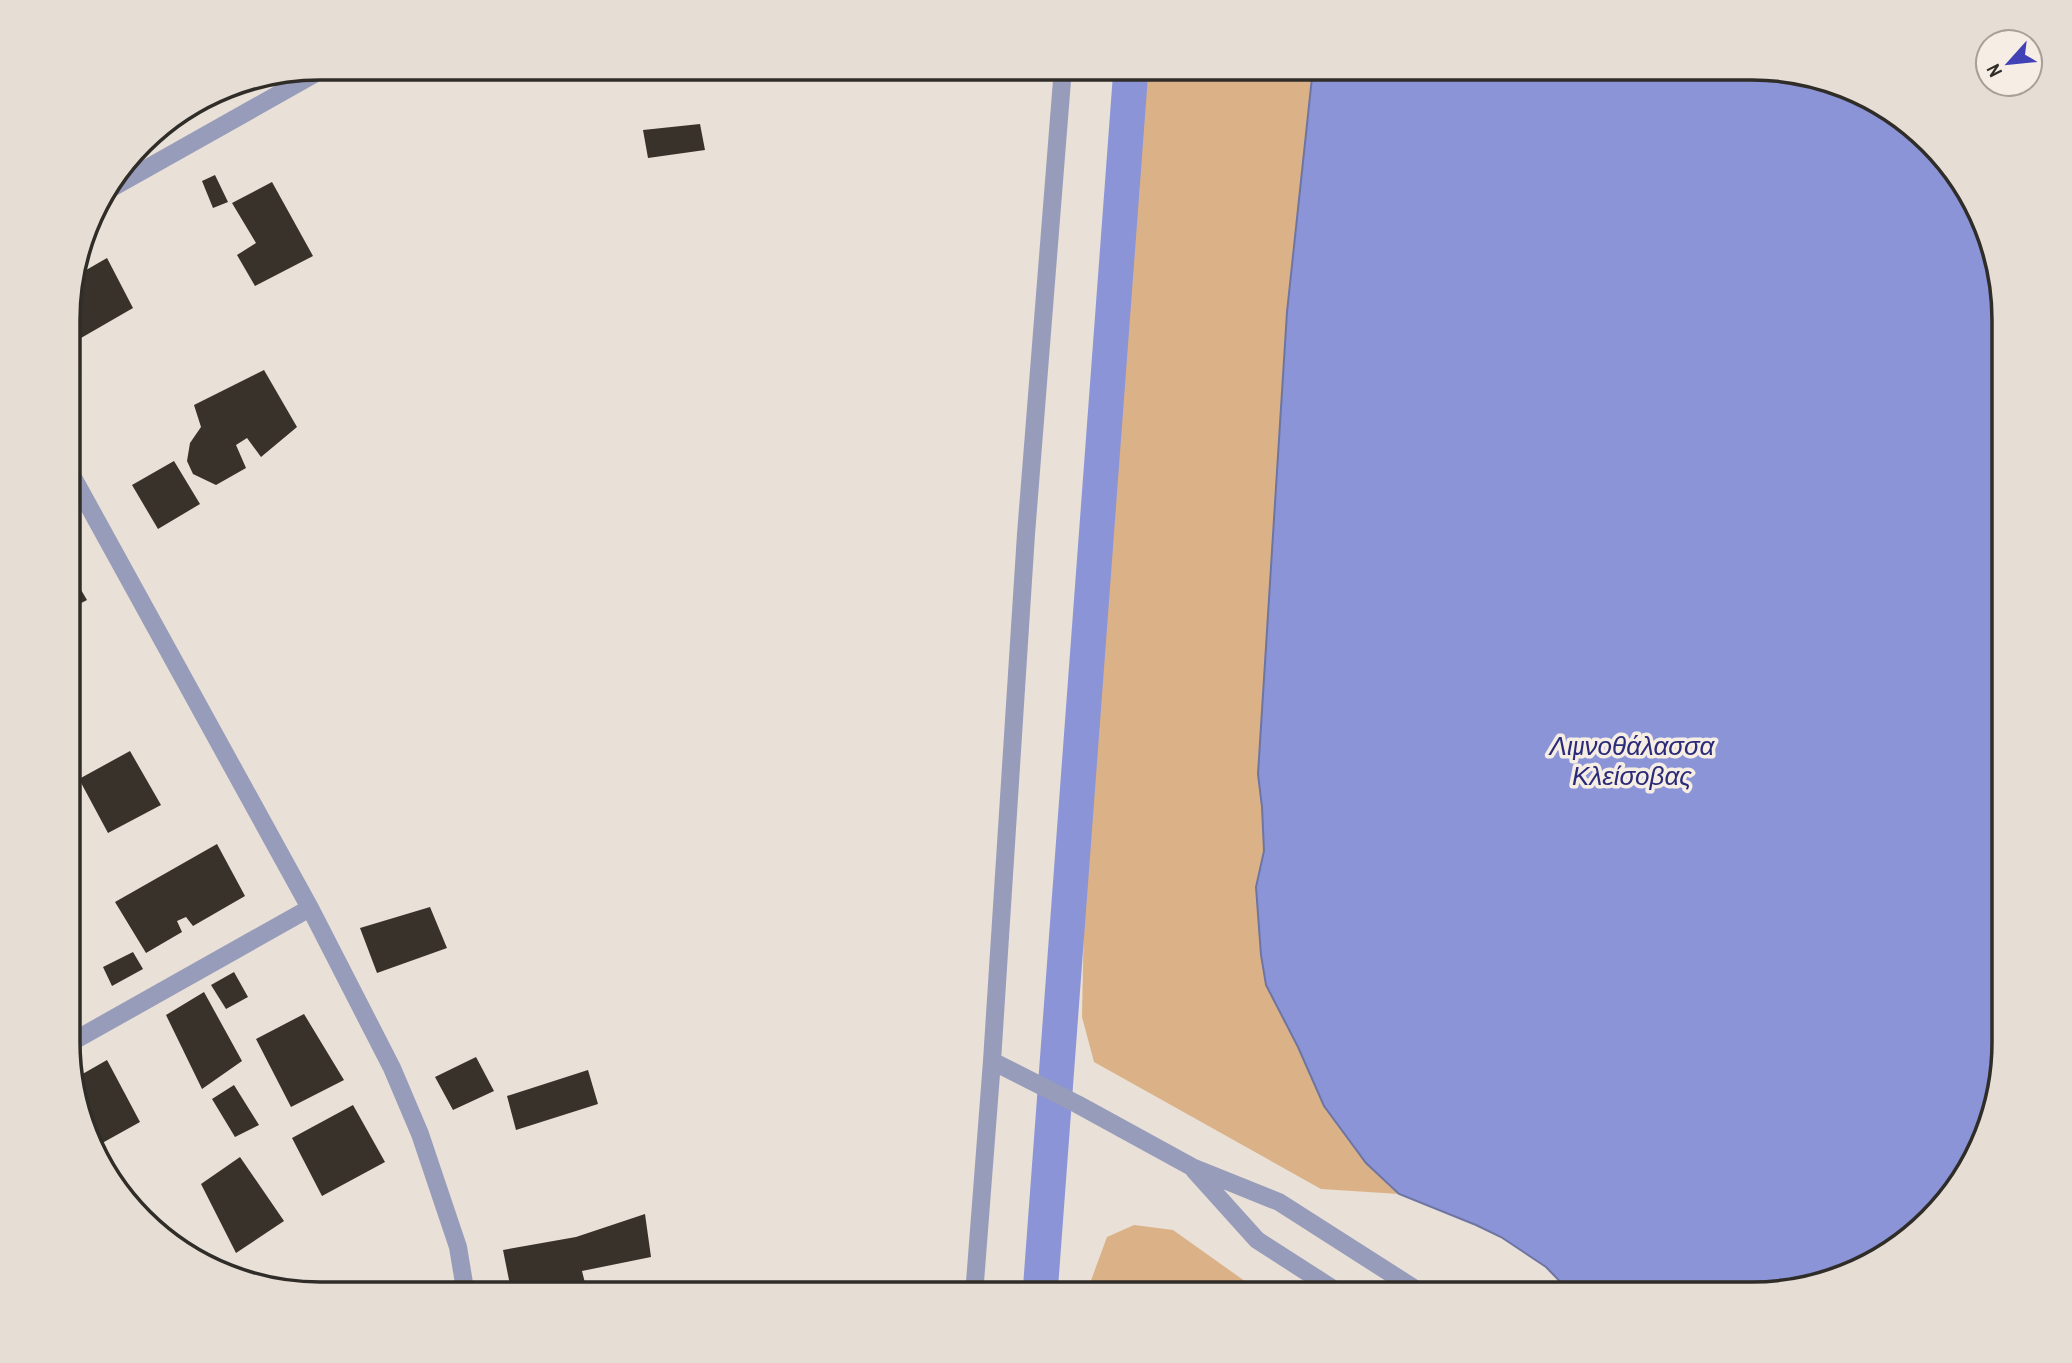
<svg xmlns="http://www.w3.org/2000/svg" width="2072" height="1363" font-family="'Archivo Narrow',sans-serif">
	<rect width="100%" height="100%" fill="#e9e0d7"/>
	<!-- green -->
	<path fill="#dbb287" d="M1146 68H1313L1287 312 1258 774 1262 807 1264 851 1256 887 1266 985 1298 1047 1324 1106 1366 1163 1399 1194 1321 1189 1094 1062 1082 1017 1085 864Z
		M1134 1225 1173 1230 1263 1294H1086L1107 1237Z"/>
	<!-- water -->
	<path fill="#8a94d6" stroke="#6f75a2" stroke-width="2" d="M1313 68H1751L1832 82 1892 111 1970 195 2003 305V1058L1961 1183 1877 1261 1767 1294H1572L1546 1267 1501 1237 1476 1225 1399 1194 1366 1163 1324 1106 1298 1047 1266 985 1261 955 1256 887 1264 851 1262 807 1258 774 1287 312Z"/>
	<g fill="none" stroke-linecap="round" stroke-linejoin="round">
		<!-- canal -->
		<path stroke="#8a94d6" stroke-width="35" d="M1040 1294 1131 68"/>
	</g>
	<!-- building -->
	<path fill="#39322b" d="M700 124 705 150 648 158 643 130Z
		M215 175 228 202 213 208 202 181Z
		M272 182 313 256 255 286 237 255 256 243 232 203Z
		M107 258 133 308 81 338 70 319V288L74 277Z
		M264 370 297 427 261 457 247 438 236 445 246 468 216 485 193 474 187 461 190 443 201 427 194 405Z
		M174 461 200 504 158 529 132 485Z
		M70 571 87 600 70 609Z
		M130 751 161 805 108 833 79 779Z
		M217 844 245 896 193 926 186 917 177 921 182 932 146 953 115 902Z
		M430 907 447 948 377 973 360 928Z
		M133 952 143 969 112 986 103 967Z
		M234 972 248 997 226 1009 211 985Z
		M204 992 242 1061 202 1089 166 1015Z
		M304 1014 344 1080 291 1107 256 1039Z
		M476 1057 494 1091 453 1110 435 1077Z
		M107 1060 140 1122 95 1147 72 1080Z
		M588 1070 598 1104 516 1130 507 1096Z
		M234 1085 259 1125 235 1137 212 1099Z
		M353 1105 385 1162 322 1196 292 1138Z
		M240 1157 284 1221 236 1253 201 1184Z
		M645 1214 651 1257 582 1271 586 1287 545 1295H512L503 1250 576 1237Z"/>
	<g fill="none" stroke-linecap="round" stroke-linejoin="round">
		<!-- minor -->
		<path stroke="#979cba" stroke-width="18" d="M110 189 325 68
			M70 472 310 908 392 1068 420 1134 458 1247 466 1295
			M70 1043 310 908"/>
		<!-- tertiary -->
		<path stroke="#979cba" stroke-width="18" d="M992 1061 1077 1104 1192 1167 1279 1202 1423 1294
			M1194 1170 1257 1240 1341 1294
			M974 1295 992 1061 1026 534 1063 68"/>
	</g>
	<g text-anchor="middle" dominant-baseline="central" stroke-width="7" stroke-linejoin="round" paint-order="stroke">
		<!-- water labels -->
		<g font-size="26" font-style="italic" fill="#2b2c79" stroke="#f6ede4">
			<text x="1632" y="745">Λιμνοθάλασσα<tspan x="1632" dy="30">Κλείσοβας</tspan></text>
		</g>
	</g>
	<!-- crop -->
	<path d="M0 0H2072V1363H0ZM320 80H1752A240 240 0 0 1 1992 320V1042A240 240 0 0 1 1752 1282H320A240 240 0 0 1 80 1042V320A240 240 0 0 1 320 80Z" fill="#e6ded5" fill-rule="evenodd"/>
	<path fill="none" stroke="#302d29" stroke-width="3.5" d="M320 80H1752A240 240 0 0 1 1992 320V1042A240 240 0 0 1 1752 1282H320A240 240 0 0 1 80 1042V320A240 240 0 0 1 320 80Z"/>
	<!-- north arrow -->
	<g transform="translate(2009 63) rotate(243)"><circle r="33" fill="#f6ede4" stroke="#a7a099" stroke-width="2"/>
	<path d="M0-5L12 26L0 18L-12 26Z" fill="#4242b7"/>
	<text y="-10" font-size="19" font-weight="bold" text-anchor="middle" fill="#302d29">N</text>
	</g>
</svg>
